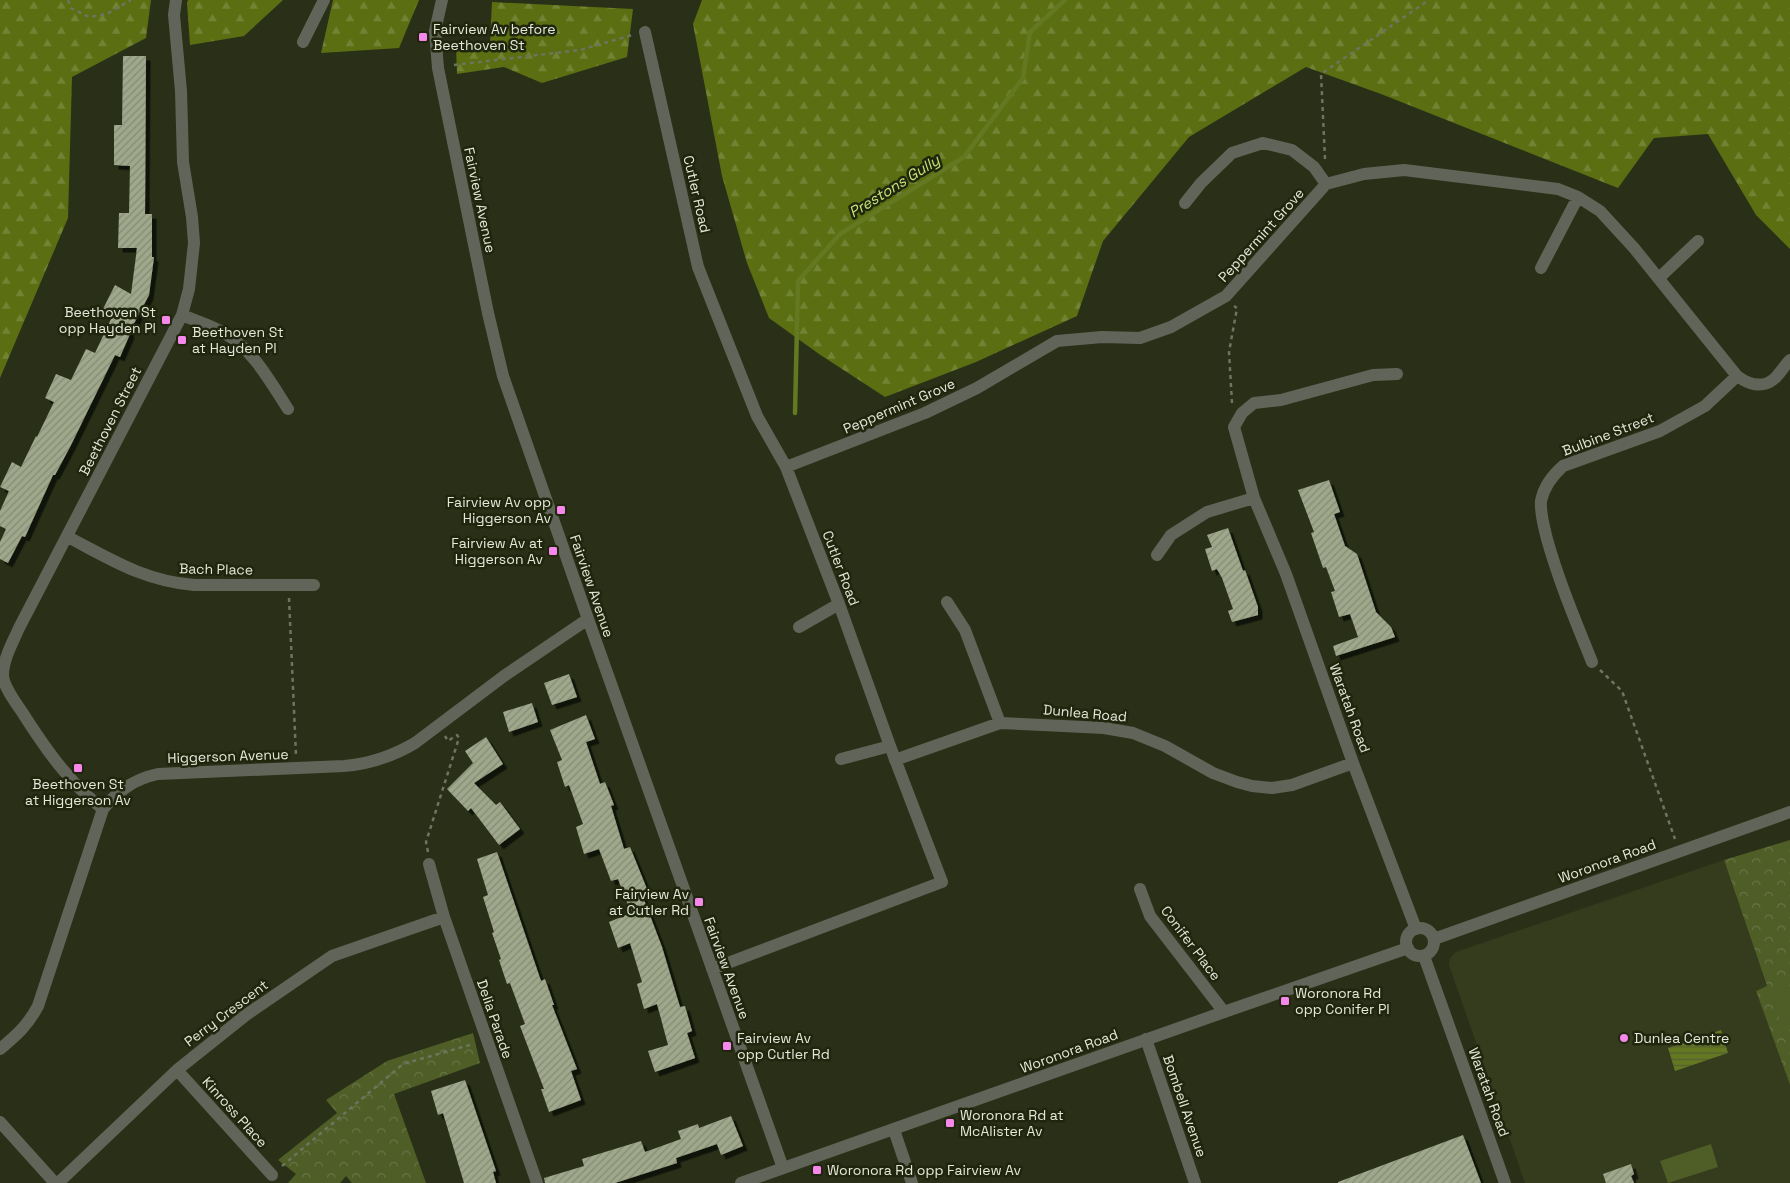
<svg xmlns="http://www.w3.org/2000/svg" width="1790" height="1183" font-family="'Space Grotesk',sans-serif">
	<defs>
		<pattern id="forest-firs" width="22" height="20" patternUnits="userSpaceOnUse" patternTransform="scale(1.25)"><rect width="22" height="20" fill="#5b6e12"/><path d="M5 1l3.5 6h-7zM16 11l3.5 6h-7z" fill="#728334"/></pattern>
		<pattern id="park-crowns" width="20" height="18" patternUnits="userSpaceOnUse" patternTransform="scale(1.25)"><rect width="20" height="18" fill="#4f5d27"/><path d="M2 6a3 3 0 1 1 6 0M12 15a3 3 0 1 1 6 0" fill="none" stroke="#687446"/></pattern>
		<pattern id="water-rules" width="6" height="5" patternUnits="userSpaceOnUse" patternTransform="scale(1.25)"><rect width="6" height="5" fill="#647821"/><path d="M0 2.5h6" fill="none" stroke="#545f31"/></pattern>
		<pattern id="building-hatch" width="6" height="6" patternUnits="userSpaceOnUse" patternTransform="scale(1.25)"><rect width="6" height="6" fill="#9fa88b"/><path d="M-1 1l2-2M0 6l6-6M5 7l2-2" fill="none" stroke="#848b75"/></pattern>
		<filter id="shadow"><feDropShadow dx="4.5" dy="4.5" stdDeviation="0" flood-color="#0009"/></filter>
	</defs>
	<rect width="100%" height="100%" fill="#293017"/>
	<!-- built -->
	<path fill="#343c1d" d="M1724 860 1767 987 1756 991 1790 1085V1183H1525L1449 965 1450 958 1456 952Z"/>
	<!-- forest -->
	<path fill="url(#forest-firs)" d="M0 0H151L146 38 72 77 68 218 0 378Z
		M188 0H283L244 36 190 45 187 3Z
		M333 0H419L399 48 321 53Z
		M702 0H1790V249L1756 215 1708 134 1654 138 1618 188 1381 94 1306 67 1189 137 1103 241 1077 316 976 362 885 397 819 354 769 318 747 263 722 176 693 24Z
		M492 2 633 9 627 57 542 83 504 67 457 74 456 47 490 43Z"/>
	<!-- park -->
	<path fill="url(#park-crowns)" d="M1790 840V1085L1756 991 1767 986 1724 860Z
		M473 1033 480 1063 394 1094 426 1183H352L346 1176 340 1183H288L296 1174 278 1160 337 1113 326 1100 387 1061Z"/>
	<!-- garden -->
	<path fill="#4f5d27" d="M1790 987V1024L1782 1026 1771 993Z
		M1711 1144 1718 1167 1668 1183 1660 1161Z"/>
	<!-- water -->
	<path fill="url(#water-rules)" d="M1721 1030 1728 1053 1675 1071 1668 1048Z"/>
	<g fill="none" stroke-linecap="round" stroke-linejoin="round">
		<!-- stream -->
		<path stroke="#647821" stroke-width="4.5" d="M795 413 798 281 840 234 964 157 1023 78 1030 32 1065 0"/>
	</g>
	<!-- building -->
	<path fill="url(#building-hatch)" filter="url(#shadow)" d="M123 56H146L145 214H152V257H154L149 295 129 333 130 334 120 357 115 355 70 447 55 475H53L25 537 22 536 8 563 0 559V542L6 529 0 526V511L9 491 0 487 12 462 21 467 36 436 37 437 54 402 45 398 56 374 71 380 86 349 95 353 112 317 102 311 115 285 131 294 137 248H118L119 213H129L130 166 114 165V125H122Z
		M1329 480 1340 512 1334 514 1345 546 1357 554 1376 612 1391 627 1395 637 1336 656 1333 646 1358 637 1350 614 1339 617 1331 592 1335 591 1326 567 1323 568 1311 533 1314 532 1298 490Z
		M1228 528 1243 571 1245 570 1258 607V615L1232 622 1228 611 1233 609 1222 578 1217 569 1212 571 1205 549 1212 547 1207 535Z
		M569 674 577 697 552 705 544 683Z
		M532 703 538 722 509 732 503 712Z
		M586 715 595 739 586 742 600 784 605 782 614 805 611 806 624 849 630 847 647 889 641 892 662 947 680 1007 685 1006 692 1031 687 1033 695 1058 655 1072 648 1051 668 1045 657 1004 644 1009 637 984 642 982 630 943 618 948 609 922 631 913 618 879 611 881 599 849 584 854 576 827 583 824 569 785 565 787 557 762 562 760 550 730Z
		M486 737 503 764 474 783 496 805 500 802 520 829 499 845 471 808 468 811 447 789 473 763 465 751Z
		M497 852 541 981 545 979 554 1005H552L577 1069 571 1071 581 1100 549 1112 541 1089H544L520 1026 525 1024 510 983 507 984 499 960 501 959 492 933 494 932 483 897 488 895 477 859Z
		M465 1080 496 1171 493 1172 496 1183H464L443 1113 438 1115 431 1091Z
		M731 1116 743 1146 721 1155 717 1144 676 1158 677 1163 615 1183H545L544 1178 584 1166 582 1159 641 1141 645 1152 681 1139 678 1131 698 1124 699 1128Z
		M1463 1135 1481 1183H1338V1182Z
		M1631 1164 1634 1174 1631 1176 1634 1183H1606L1603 1174Z"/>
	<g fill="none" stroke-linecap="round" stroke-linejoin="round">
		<!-- path -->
		<path stroke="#6e745f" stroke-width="2.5" stroke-dasharray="4 4" stroke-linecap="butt" d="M68 0 71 8 89 17 107 14 131 0
			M454 65 580 50 632 35
			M1325 159 1321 74 1429 0
			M1232 403 1229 352 1237 308 1234 306
			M289 598 296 755
			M1600 670 1622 691 1675 839
			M428 852 426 842 459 738 457 735 448 741 445 736
			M282 1166 403 1064 473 1044"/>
		<!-- minor -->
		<path stroke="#616559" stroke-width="12" d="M442 0 435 31 438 68 488 313 503 376 588 619 783 1168
			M645 32 698 267 757 416 786 467 839 604 890 746 942 882 712 969
			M303 42 324 0
			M1185 203 1201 183 1232 153 1263 143 1292 150 1314 167 1326 184
			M1541 268 1578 197
			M1659 278 1698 241
			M182 315C196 321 211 325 224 333 253 349 271 383 288 409
			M1397 374 1373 375 1281 400 1254 403 1242 413 1234 427 1254 498 1286 574 1353 763 1416 929
			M786 467 925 413 977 388 1057 341 1102 337 1140 338 1171 327 1226 296 1326 184 1364 174 1404 170 1558 189 1578 197 1600 211 1634 248 1737 376C1748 384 1762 389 1774 379 1780 374 1784 366 1790 360
			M68 537C110 559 144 581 194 585H314
			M1157 555 1171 535 1207 512 1254 498
			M947 602 965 630 1000 723
			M799 627 839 604
			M1592 662C1576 622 1559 582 1547 539 1544 527 1540 513 1541 501 1544 486 1552 476 1563 466L1660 431 1705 406 1737 376
			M841 759 890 746
			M895 760 1000 723 1104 728 1133 733 1165 746 1213 773 1237 782 1252 786 1272 788 1292 785 1353 763
			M103 809C69 783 45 748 22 712 16 703 3 686 3 675 3 659 13 642 19 628L182 315 189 289 194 243 192 217 183 162 181 91 174 15 176 0
			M429 864 444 917 537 1183
			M1140 889 1150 916 1224 1012
			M1146 1039 1195 1183
			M0 1049C17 1035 28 1025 38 1006L103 809C118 791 134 779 158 774L344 766C370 764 393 756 415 743L504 676 588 619
			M177 1070 272 1175
			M0 1122 55 1183
			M894 1130 912 1183
			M58 1183 177 1070 246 1015 332 956 444 917"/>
		<!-- tertiary -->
		<path stroke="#616559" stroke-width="12" d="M1406 942a14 14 0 1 1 28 0a14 14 0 1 1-28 0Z
			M1434 939 1790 812
			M1424 956 1505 1183
			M741 1183 1224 1012 1408 948"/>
	</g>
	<!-- markers -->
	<g fill="#f788eb" stroke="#20260d" stroke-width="2">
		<rect x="418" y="32" width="10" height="10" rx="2.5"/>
		<rect x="161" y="315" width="10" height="10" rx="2.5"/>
		<rect x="177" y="335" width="10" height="10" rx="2.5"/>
		<rect x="556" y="505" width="10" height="10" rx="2.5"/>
		<rect x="548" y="546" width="10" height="10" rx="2.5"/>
		<rect x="73" y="763" width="10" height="10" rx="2.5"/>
		<rect x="694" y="897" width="10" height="10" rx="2.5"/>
		<rect x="1280" y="996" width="10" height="10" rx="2.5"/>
		<circle cx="1624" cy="1038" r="5"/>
		<rect x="722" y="1041" width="10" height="10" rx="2.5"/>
		<rect x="945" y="1118" width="10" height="10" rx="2.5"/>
		<rect x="812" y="1165" width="10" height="10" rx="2.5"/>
	</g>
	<g text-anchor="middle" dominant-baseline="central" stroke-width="5" stroke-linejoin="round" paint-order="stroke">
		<!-- poi labels -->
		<g font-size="14" fill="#e3e8d9" stroke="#20260d" text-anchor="start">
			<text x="433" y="29">Fairview Av before<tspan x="433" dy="16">Beethoven St</tspan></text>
			<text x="156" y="312" text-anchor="end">Beethoven St<tspan x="156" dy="16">opp Hayden Pl</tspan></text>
			<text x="192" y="332">Beethoven St<tspan x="192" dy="16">at Hayden Pl</tspan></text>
			<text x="551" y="502" text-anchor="end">Fairview Av opp<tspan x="551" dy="16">Higgerson Av</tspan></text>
			<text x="543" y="543" text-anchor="end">Fairview Av at<tspan x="543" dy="16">Higgerson Av</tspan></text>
			<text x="78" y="784" text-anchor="middle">Beethoven St<tspan x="78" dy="16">at Higgerson Av</tspan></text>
			<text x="689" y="894" text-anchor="end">Fairview Av<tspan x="689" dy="16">at Cutler Rd</tspan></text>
			<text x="1295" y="993">Woronora Rd<tspan x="1295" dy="16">opp Conifer Pl</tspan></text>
			<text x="737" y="1038">Fairview Av<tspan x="737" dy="16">opp Cutler Rd</tspan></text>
			<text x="1634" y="1038">Dunlea Centre</text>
			<text x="960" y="1115">Woronora Rd at<tspan x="960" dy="16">McAlister Av</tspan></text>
			<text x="827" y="1170">Woronora Rd opp Fairview Av</text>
		</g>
		<!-- street labels -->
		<g font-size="14" fill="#e3e8d9" stroke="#20260d">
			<text transform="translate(697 194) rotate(77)">Cutler Road</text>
			<text transform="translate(480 200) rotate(78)">Fairview Avenue</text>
			<text transform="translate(1261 235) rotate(-48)">Peppermint Grove</text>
			<text transform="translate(899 406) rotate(-23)">Peppermint Grove</text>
			<text transform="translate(110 421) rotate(-63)">Beethoven Street</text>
			<text transform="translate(1608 434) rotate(-21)">Bulbine Street</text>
			<text transform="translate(841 568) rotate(69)">Cutler Road</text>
			<text transform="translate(216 569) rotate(1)">Bach Place</text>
			<text transform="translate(592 586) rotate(71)">Fairview Avenue</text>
			<text transform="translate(1350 708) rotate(70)">Waratah Road</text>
			<text transform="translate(1085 713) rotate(5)">Dunlea Road</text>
			<text transform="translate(228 756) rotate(-2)">Higgerson Avenue</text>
			<text transform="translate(1607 861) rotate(-20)">Woronora Road</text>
			<text transform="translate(1191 943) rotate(53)">Conifer Place</text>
			<text transform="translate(727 968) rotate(70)">Fairview Avenue</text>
			<text transform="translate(226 1013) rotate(-37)">Perry Crescent</text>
			<text transform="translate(495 1019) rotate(71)">Delia Parade</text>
			<text transform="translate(1069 1051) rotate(-20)">Woronora Road</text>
			<text transform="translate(1489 1092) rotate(70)">Waratah Road</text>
			<text transform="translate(1185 1106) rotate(71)">Bombell Avenue</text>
			<text transform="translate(235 1112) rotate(48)">Kinross Place</text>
		</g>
		<!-- water labels -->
		<g font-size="15" font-style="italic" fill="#c9e675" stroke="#20260d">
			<text transform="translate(894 186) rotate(-32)">Prestons Gully</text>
		</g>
	</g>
</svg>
